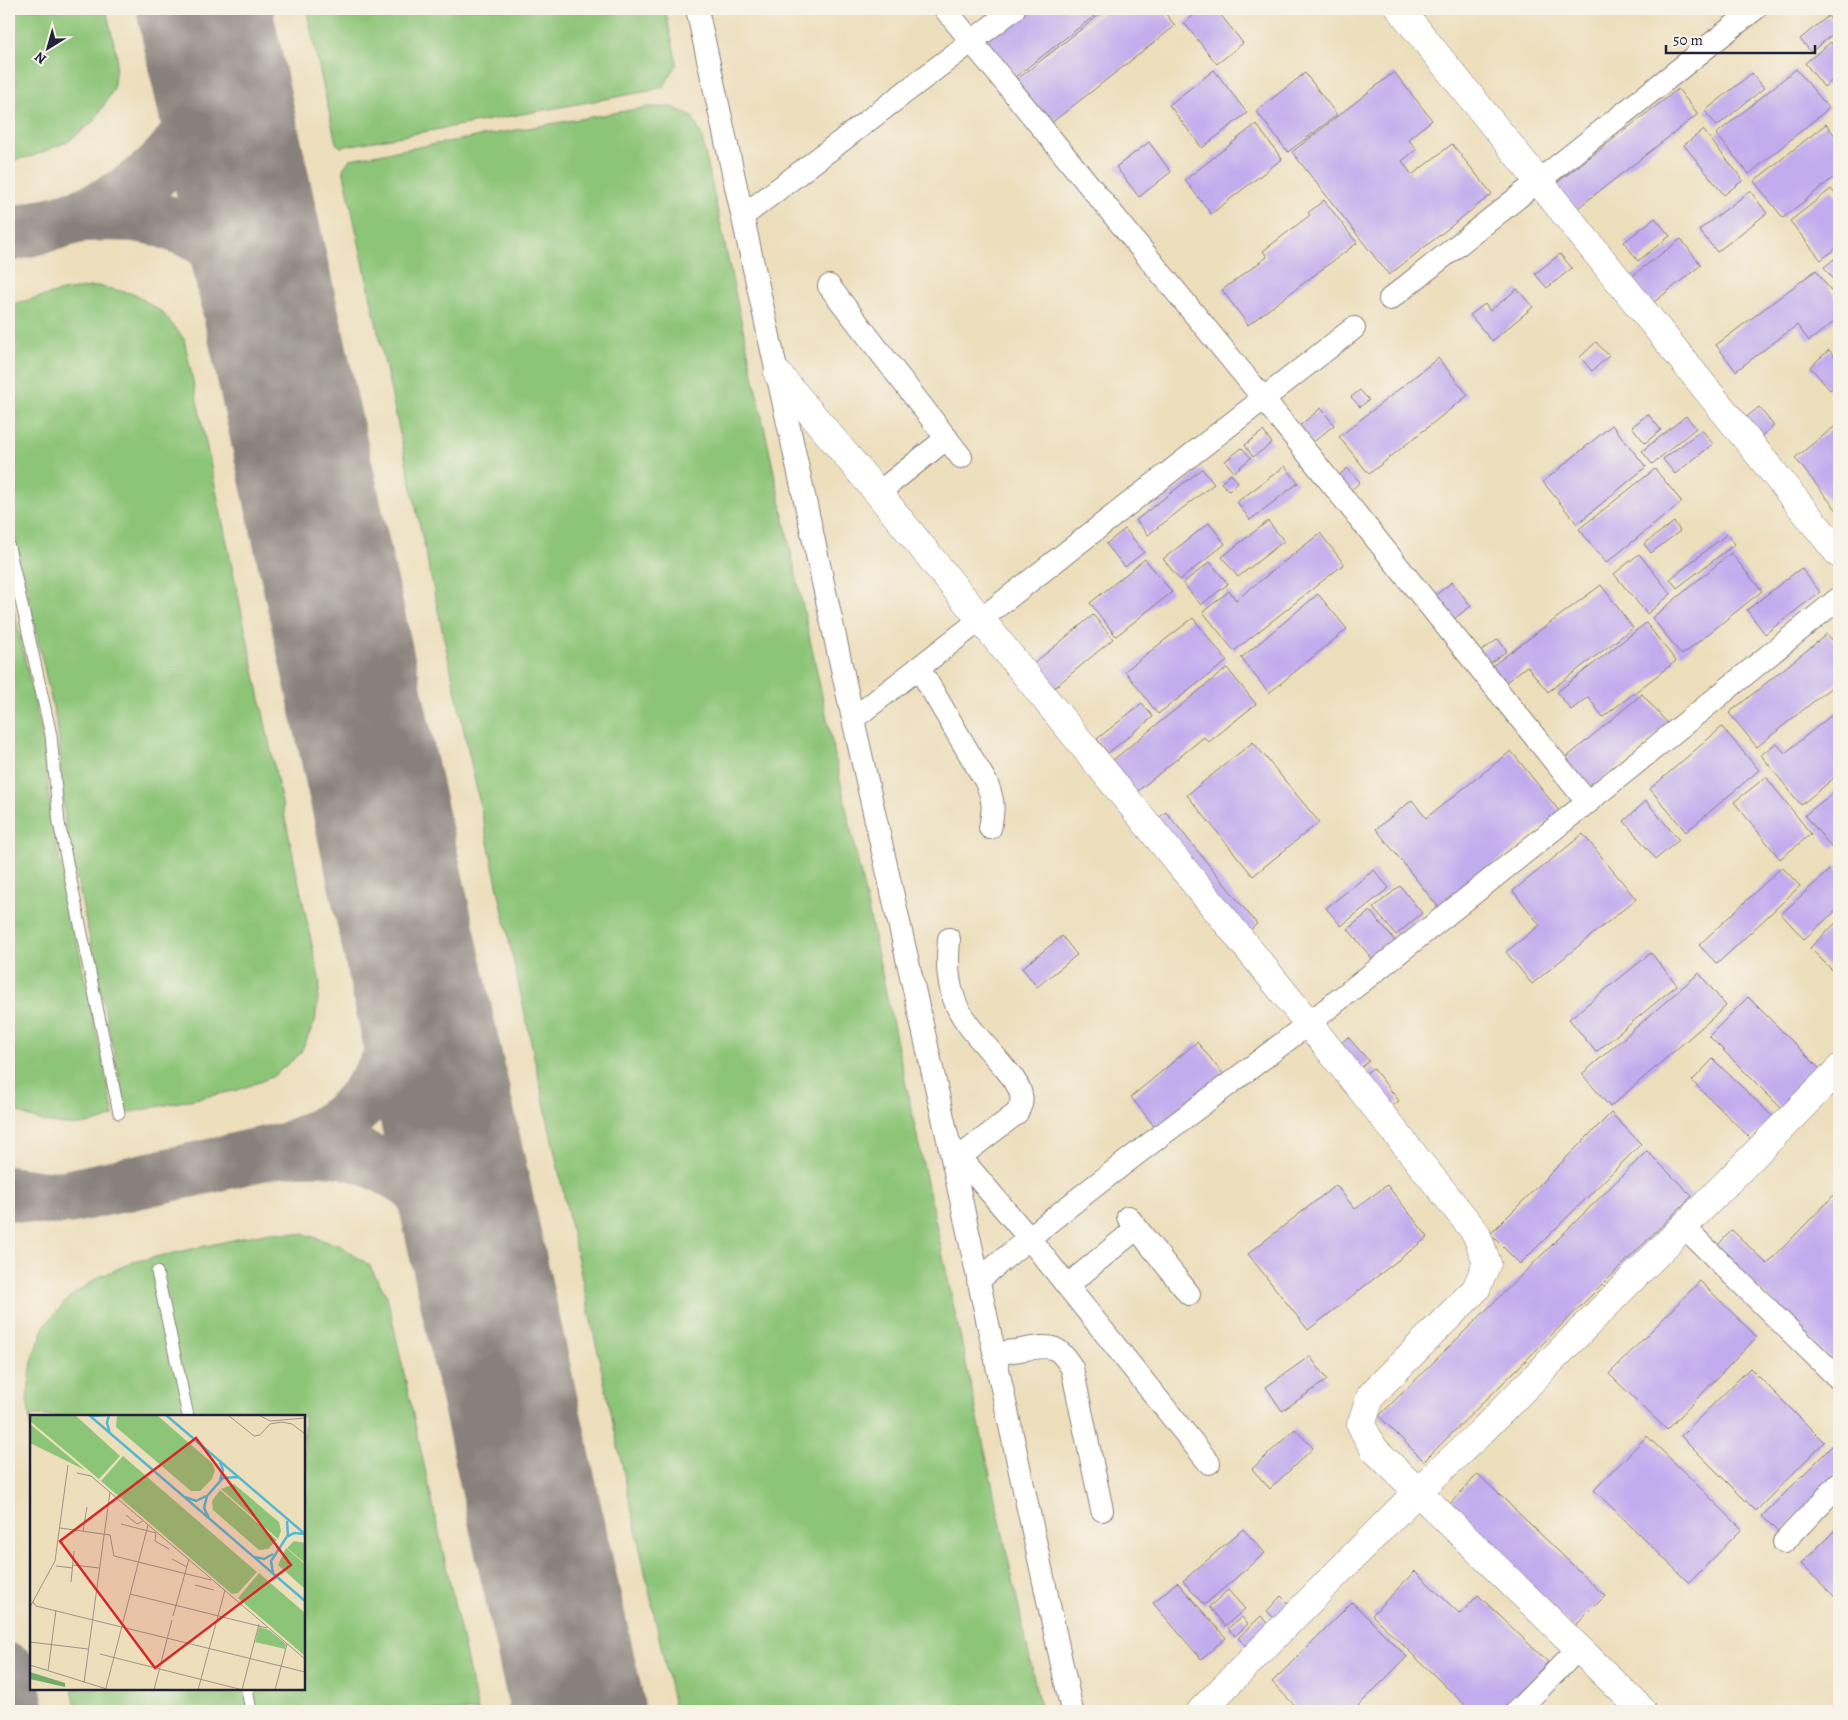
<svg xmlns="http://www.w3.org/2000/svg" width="1848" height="1720" font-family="Alegreya,serif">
	<rect width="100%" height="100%" fill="#f7f3e8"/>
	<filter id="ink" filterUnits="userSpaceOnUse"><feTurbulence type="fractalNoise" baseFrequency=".02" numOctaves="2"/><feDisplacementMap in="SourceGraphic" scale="10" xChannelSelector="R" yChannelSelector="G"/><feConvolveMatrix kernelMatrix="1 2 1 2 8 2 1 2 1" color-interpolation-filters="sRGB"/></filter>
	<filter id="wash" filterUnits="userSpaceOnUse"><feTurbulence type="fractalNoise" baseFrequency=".0096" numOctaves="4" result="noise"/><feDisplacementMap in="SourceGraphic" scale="20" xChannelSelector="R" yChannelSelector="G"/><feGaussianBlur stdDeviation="1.12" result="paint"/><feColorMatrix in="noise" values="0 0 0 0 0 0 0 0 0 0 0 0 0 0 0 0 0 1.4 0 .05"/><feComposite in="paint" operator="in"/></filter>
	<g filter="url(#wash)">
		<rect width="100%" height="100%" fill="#eddebc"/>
		<!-- green -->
		<path fill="#8dc578" stroke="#58745a" d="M9 9H106L117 57 113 90 94 121 69 141 33 156 9 161Z
			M306 9H665L677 64 664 86 649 91 341 147 336 143Z
			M648 107H672L692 116 701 134 1041 1711H675L343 169 350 159Z
			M98 286 134 294 162 312 184 339 320 983 315 1022 300 1054 272 1077 238 1090 127 1113 65 823 58 730 9 512V305L63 291Z
			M9 588 42 735 52 824 114 1116C75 1132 46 1126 9 1108Z
			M269 1232 304 1234 341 1246 369 1265 387 1296 478 1711H77L72 1689H304V1416H31V1428L27 1399 32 1361 45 1325 70 1297 97 1278 133 1262Z"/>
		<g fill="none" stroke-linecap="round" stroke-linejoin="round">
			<!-- taxiway -->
			<path stroke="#88807c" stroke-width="54" d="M83 215C102 214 121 213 141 216 172 220 222 244 242 268 252 280 261 294 269 306
				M9 235C33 228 59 223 82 215 130 198 180 160 198 111 206 90 209 70 212 48
				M285 1150C301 1143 318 1137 333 1127 350 1116 362 1102 373 1086 408 1037 411 1004 409 945
				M9 1193 44 1198 67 1197C116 1186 166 1176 215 1165 238 1160 262 1152 286 1150 309 1148 335 1148 357 1155 393 1167 429 1191 452 1222 466 1240 474 1262 483 1283
				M9 1670 18 1711"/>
			<!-- runway -->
			<path stroke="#88807c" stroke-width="134" d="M204 9 578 1711"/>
		</g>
		<g id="blocks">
			<!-- building -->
			<path fill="#c1acee" d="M1019 9H1103L1014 78 982 38Z
				M1107 9H1162L1175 26 1050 124 1016 80Z
				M1201 9H1216L1243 43 1217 64 1184 23Z
				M1828 16 1839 29 1811 52 1800 39Z
				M1831 42 1839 52V75L1824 87 1805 63Z
				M1796 69 1829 108 1749 174 1716 134Z
				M1214 70 1247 113 1202 148 1169 105Z
				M1394 72 1432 120 1408 139 1417 149 1402 161 1412 175 1452 144 1492 194 1389 275 1292 152Z
				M1305 73 1337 115 1288 152 1256 111Z
				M1752 73 1764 88 1717 126 1705 111Z
				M1678 89 1698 114 1574 211 1554 185Z
				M1256 124 1282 159 1211 214 1185 180Z
				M1826 124 1839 141V173L1783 218 1754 181Z
				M1703 130 1743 180 1724 195 1684 145Z
				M1149 142 1171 172 1139 197 1116 167Z
				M1831 189 1839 199V246L1821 260 1790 221Z
				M1750 191 1767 213 1717 252 1699 230Z
				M1324 200 1357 243 1248 325 1222 290 1267 257 1263 251 1310 215 1308 213Z
				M1655 218 1670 236 1638 261 1624 242Z
				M1681 239 1701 265 1649 306 1628 279Z
				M1560 254 1572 268 1547 288 1535 274Z
				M1839 255V287L1824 267Z
				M1816 270 1839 302V318L1809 341 1797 325 1736 371 1716 345Z
				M1517 289 1533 307 1492 341 1470 315 1485 304 1490 311Z
				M1596 342 1609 356 1592 371 1580 357Z
				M1829 350 1839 362V382L1830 390 1810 367Z
				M1438 358 1468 395 1369 474 1339 437Z
				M1360 390 1369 400 1360 407 1351 397Z
				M1759 407 1774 426 1759 438 1744 419Z
				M1321 408 1334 425 1311 444 1298 427Z
				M1648 414 1661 430 1645 443 1632 427Z
				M1686 416 1696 428 1652 464 1642 451Z
				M1839 423V513L1795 458Z
				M1612 425 1646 467 1577 524 1543 482Z
				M1702 430 1713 444 1675 474 1663 459Z
				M1263 431 1272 443 1253 457 1245 445Z
				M1242 448 1251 458 1234 472 1225 461Z
				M1285 466 1298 483 1250 520 1237 502Z
				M1347 468 1360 482 1348 493 1335 479Z
				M1202 469 1214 484 1148 535 1136 520Z
				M1655 469 1682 502 1606 563 1579 529Z
				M1231 474 1238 482 1229 491 1221 483Z
				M1268 521 1284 541 1238 577 1222 557Z
				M1674 522 1680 531 1651 553 1644 544Z
				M1209 523 1225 544 1180 580 1163 559Z
				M1125 529 1144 552 1125 567 1106 544Z
				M1320 533 1344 564 1234 651 1203 612 1229 591 1236 600Z
				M1727 534 1735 544 1677 588 1670 579Z
				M1731 553 1762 591 1682 655 1652 618Z
				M1639 554 1671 594 1647 614 1614 574Z
				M1145 559 1172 592 1116 636 1090 603Z
				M1210 562 1228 584 1201 605 1183 583Z
				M1801 568 1820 592 1765 634 1747 610Z
				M1452 582 1471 606 1451 621 1432 598Z
				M1601 585 1633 628 1548 692 1527 666 1501 686 1488 669Z
				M1318 594 1347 629 1269 693 1241 658Z
				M1093 615 1113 639 1048 693 1027 669Z
				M1193 618 1227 661 1158 714 1125 671Z
				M1646 623 1676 661 1603 717 1588 697 1571 710 1557 692Z
				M1827 634 1839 648V681L1757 747 1729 713Z
				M1498 639 1507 651 1485 667 1476 655Z
				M1227 668 1256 704 1209 742 1204 737 1133 795 1108 764Z
				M1642 694 1668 724 1586 792 1561 762Z
				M1142 703 1153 717 1108 753 1097 739Z
				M1839 709V774L1801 805 1761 755 1776 743 1785 753Z
				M1722 727 1759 770 1686 832 1650 789Z
				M1253 742 1319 822 1253 876 1187 795Z
				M1511 751 1560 812 1439 908 1376 829 1412 800 1426 818Z
				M1766 777 1811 834 1780 859 1734 802Z
				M1839 788V843L1832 848 1805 815Z
				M1646 801 1679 840 1656 859 1624 821Z
				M1166 812 1257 924 1244 935 1152 823Z
				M1583 834 1636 899 1532 984 1506 952 1540 925 1513 891Z
				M1835 865 1839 870V908L1804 939 1781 914Z
				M1782 867 1800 886 1717 964 1699 945Z
				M1374 870 1389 888 1341 926 1326 908Z
				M1400 886 1422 913 1396 935 1373 908Z
				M1370 911 1396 942 1373 960 1348 929Z
				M1839 920V977L1810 948Z
				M1062 936 1077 955 1037 987 1022 968Z
				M1651 953 1677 985 1596 1052 1569 1019Z
				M1699 973 1726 1006 1610 1107 1582 1074Z
				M1748 997 1822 1071 1783 1110 1709 1036Z
				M1348 1037 1369 1061 1355 1073 1334 1049Z
				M1197 1042 1224 1075 1157 1130 1131 1097Z
				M1713 1059 1773 1117 1751 1139 1692 1081Z
				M1373 1068 1399 1101 1385 1112 1358 1079Z
				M1611 1113 1641 1144 1520 1264 1490 1234Z
				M1647 1151 1692 1196 1424 1461 1379 1416Z
				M1336 1185 1355 1209 1387 1185 1428 1237 1308 1330 1248 1254Z
				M1839 1190V1367L1716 1247 1732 1230 1767 1264Z
				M1700 1281 1757 1337 1667 1430 1609 1374Z
				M1310 1356 1327 1380 1282 1411 1266 1387Z
				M1750 1368 1824 1442 1756 1511 1681 1436Z
				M1295 1429 1313 1448 1270 1489 1252 1469Z
				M1647 1436 1742 1529 1689 1583 1594 1490Z
				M1835 1443 1839 1447V1473L1779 1533 1762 1516Z
				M1478 1474 1605 1596 1573 1628 1447 1507Z
				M1839 1526V1601L1801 1564Z
				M1243 1529 1265 1553 1204 1605 1183 1581Z
				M1415 1571 1460 1614 1478 1595 1548 1662 1501 1711H1471L1372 1615Z
				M1177 1582 1226 1638 1201 1659 1153 1603Z
				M1228 1590 1245 1609 1225 1626 1209 1607Z
				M1281 1596 1291 1606 1277 1621 1267 1611Z
				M1352 1602 1407 1657 1353 1711H1300L1272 1682Z
				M1261 1616 1273 1628 1250 1650 1238 1638Z
				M1242 1617 1248 1624 1235 1636 1228 1628Z"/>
		</g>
	</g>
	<g filter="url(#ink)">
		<use href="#blocks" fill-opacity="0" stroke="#88807c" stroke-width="1"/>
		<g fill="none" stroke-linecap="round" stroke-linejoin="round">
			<!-- lane casing -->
			<g stroke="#88807c" stroke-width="13">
				<path id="lane" d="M9 547 51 735 59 823 119 1113
					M157 1272 188 1416
					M247 1689 251 1711"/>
			</g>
			<!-- street casing -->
			<g stroke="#88807c" stroke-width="24">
				<path id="street" d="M697 9 853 719 949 1144 1072 1711
					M945 9 1263 398 1588 803
					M743 216 1014 9
					M829 286 961 457
					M1390 299 1755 9
					M878 493 947 438
					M919 668 986 782C994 800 994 808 990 828
					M853 719 1354 328
					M949 939C947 962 947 982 956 1004 966 1027 987 1046 1003 1066 1010 1074 1019 1084 1021 1095 1023 1102 1020 1107 1017 1113L961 1156
					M950 1145 1028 1237 1209 1463
					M1128 1217 1189 1294
					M1683 1226 1839 1379
					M978 1281C1084 1189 1199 1109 1309 1023 1488 884 1664 741 1839 598
					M1067 1286 1137 1228
					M995 1354C1005 1352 1016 1351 1026 1349 1052 1345 1058 1345 1072 1368L1102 1510
					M1784 1542 1839 1484
					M1517 1711 1578 1649"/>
			</g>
			<!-- secondary casing -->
			<g stroke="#88807c" stroke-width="29">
				<path id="secondary" d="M1400 9 1839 554
					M778 374 878 493 1272 978 1476 1233 1487 1263 1476 1289 1371 1395 1361 1425 1374 1449 1643 1711
					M1201 1711 1417 1492 1482 1431 1839 1069"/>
			</g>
			<!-- lane -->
			<use href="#lane" stroke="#fff" stroke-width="11"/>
			<!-- street -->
			<use href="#street" stroke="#fff" stroke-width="22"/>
			<!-- secondary -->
			<use href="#secondary" stroke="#fff" stroke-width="28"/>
		</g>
	</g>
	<!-- overview -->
	<g transform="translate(30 1415)">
		<rect width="275" height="275" fill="#eddebc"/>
		<path d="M0 0H45L90 41 69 64 0 6ZM87 0 128 1 182 48 185 55 182 64 170 76H161L86 12ZM0 8V9L55 55 0 28ZM93 41 227 157 208 178 202 179 71 66ZM204 69 249 107 251 116 248 124 191 74ZM190 75 247 125 238 134 229 135 183 95 182 86ZM264 126 275 128V148L257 133ZM256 133 275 149V174L248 150ZM229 158 275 198V241L208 183ZM229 212 239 215 256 229 255 234 225 227Z" fill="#8dc578"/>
		<path d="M0 257 35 268V272L0 264Z" fill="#72aa68"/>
		<path fill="none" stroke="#53b8d1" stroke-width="2.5" d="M59 0 275 186M79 0 77 8 80 19M136 0 275 119M60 1 77 0M190 47 193 55 190 65M155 82 166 86 176 81M179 103 174 93 177 81 193 63 208 62M257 122 264 118 275 119M225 142 234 144 243 139M243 158 241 146 258 120 257 106"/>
		<path fill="none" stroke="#9c9388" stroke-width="1" d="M198 0 224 21 230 20 240 9 252 7 262 9 275 19M229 0 240 6 275 3M47 58 61 61 275 244M96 100 107 109 113 106M91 109 126 118M30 113 80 120 84 141 181 165M53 116 57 92M126 118 125 126 139 134M142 144 157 152M43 150 69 153M26 151 43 153M41 167 44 136M165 170 184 175M100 179 237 213M3 187 6 191 275 257M0 192 25 146 38 50M143 201 159 144M0 227 58 234M70 239 213 275M0 250 80 275M18 256 26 195M54 268 80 77M76 273 118 110M124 275 142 205M168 275 195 175M212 275 229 209M245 275 257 229"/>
		<path fill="#d62828" fill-opacity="0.15" stroke="#d62828" stroke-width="2.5" d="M166 23 261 150 125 253 30 126Z"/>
		<rect width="275" height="275" fill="none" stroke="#22223b" stroke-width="2.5"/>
	</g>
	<!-- margin -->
	<rect width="1848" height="1720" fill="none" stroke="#f7f3e8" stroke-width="30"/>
	<!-- north arrow -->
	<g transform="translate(48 48) rotate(217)" stroke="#f7f3e8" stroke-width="4" paint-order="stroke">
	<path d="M0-4L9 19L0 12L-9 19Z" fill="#22223b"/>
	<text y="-8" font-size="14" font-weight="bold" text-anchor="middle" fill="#22223b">N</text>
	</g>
	<!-- scale -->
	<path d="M1666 45v8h149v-8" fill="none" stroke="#22223b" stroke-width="2.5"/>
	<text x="1673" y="45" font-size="15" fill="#22223b" stroke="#f7f3e8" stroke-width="4" paint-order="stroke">50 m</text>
</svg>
